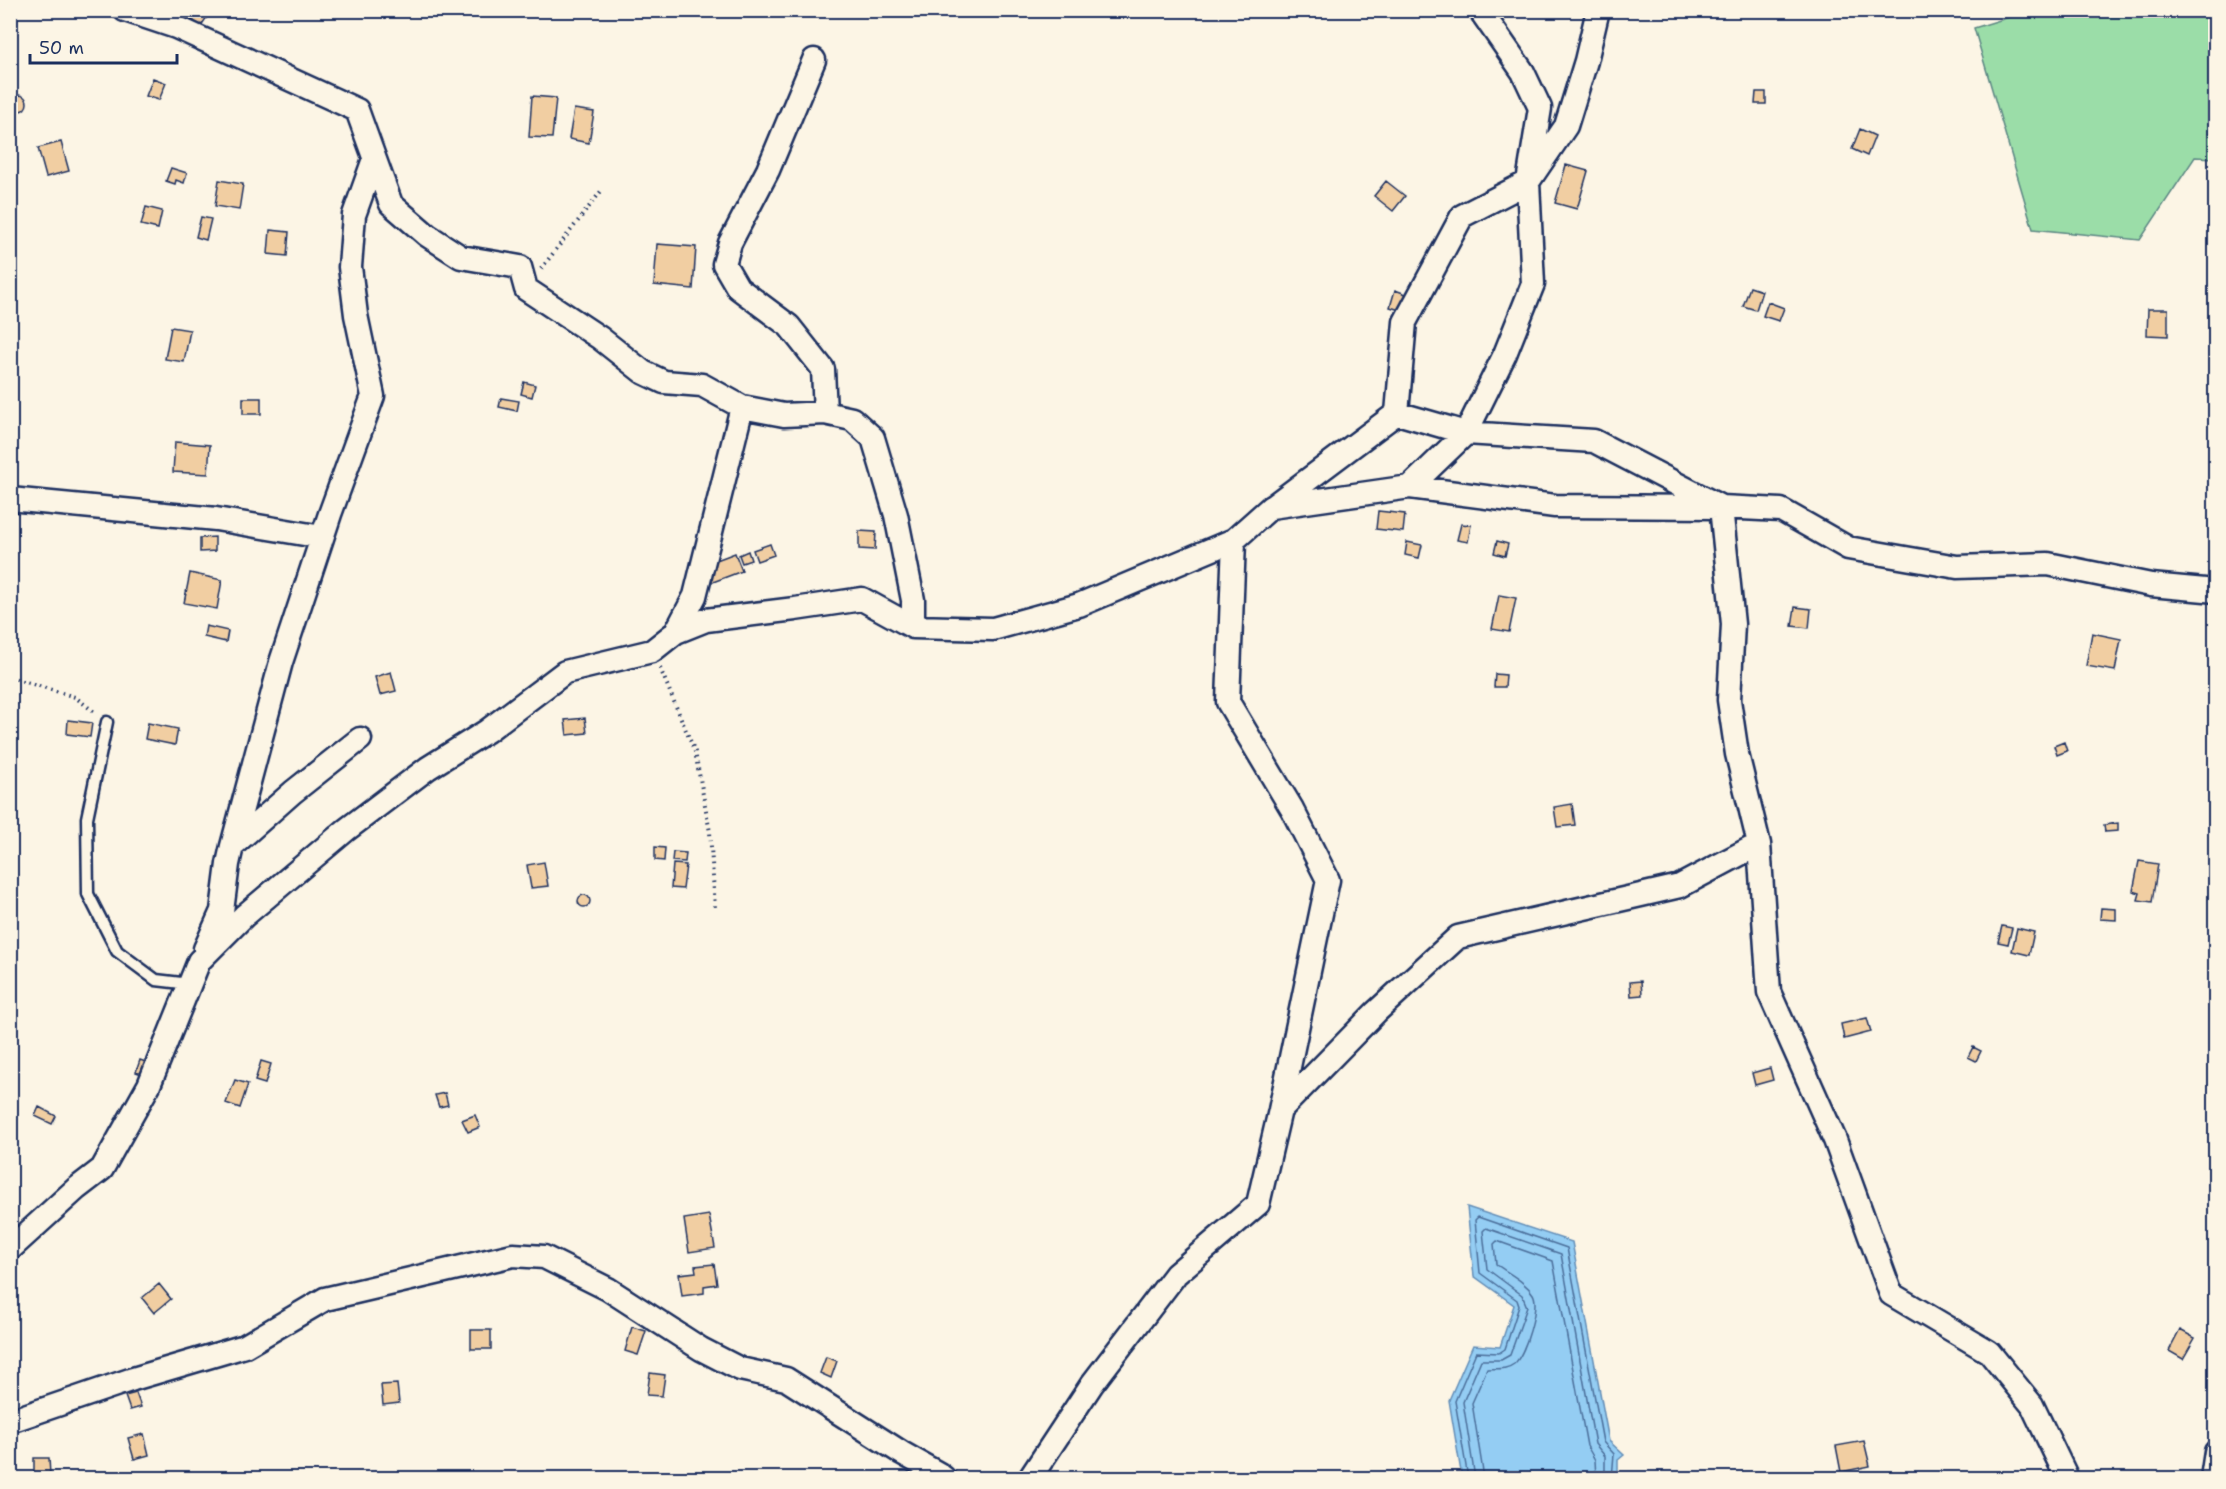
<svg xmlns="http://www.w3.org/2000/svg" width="2226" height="1489" font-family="'Shantell Sans',sans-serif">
	<rect width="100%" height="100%" fill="#fcf5e5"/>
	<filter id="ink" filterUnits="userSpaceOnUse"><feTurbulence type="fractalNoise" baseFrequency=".0167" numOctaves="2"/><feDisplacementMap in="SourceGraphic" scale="12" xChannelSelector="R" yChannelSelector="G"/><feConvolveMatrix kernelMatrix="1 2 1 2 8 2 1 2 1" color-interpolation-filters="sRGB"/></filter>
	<g filter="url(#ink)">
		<!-- green -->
		<path fill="#9bdda8" stroke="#5b8683" stroke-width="1.5" d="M2212 10 2215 12V158L2195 157 2140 240 2033 229 1974 28 2029 11Z"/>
		<!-- water -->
		<path fill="#94cdf3" stroke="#648eb7" stroke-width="1.5" d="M1467 1207 1572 1242 1609 1441 1624 1455 1618 1460V1478H1462L1449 1400 1473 1345 1500 1347 1514 1305 1474 1276Z"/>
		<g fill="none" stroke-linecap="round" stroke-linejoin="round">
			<!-- shore -->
			<path stroke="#4b6e9a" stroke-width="1.5" d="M1468 1478 1455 1401 1476 1352 1499 1353 1505 1349 1519 1306 1517 1300 1480 1273 1475 1220 1478 1217 1567 1248 1603 1442 1614 1454 1612 1478
				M1475 1478 1463 1402 1481 1360H1501L1510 1355 1527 1307 1522 1295 1487 1269 1483 1231 1486 1228 1561 1254 1595 1444 1605 1456V1478
				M1484 1478 1472 1403 1487 1369C1496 1368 1505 1371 1514 1364 1525 1355 1540 1306 1533 1294 1525 1281 1507 1273 1496 1264L1494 1244 1497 1241 1553 1261 1587 1446 1595 1460 1596 1478"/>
		</g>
		<!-- building -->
		<path fill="#f1cea2" stroke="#1b2f5e" stroke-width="1.5" d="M195 10H204L209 14 201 26 190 18Z
			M153 78 166 83 159 100 146 96Z
			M1756 92H1766V104H1755Z
			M11 103a8 8 0 1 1 16 0a8 8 0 1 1-16 0Z
			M532 96 556 98 552 138 529 137Z
			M574 109 594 112 589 143 569 139Z
			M2210 121H2216V139H2212Z
			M1860 129 1875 136 1867 156 1852 149Z
			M61 142 69 171 46 177 38 148Z
			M1566 165 1588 171 1577 209 1555 203Z
			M171 168 187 173 184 183 176 180 175 184 166 181Z
			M219 180 243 184 239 210 215 206Z
			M1386 181 1405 196 1393 211 1374 196Z
			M146 207 162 211 158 229 141 225Z
			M201 217 211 219 206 240 196 237Z
			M270 230 289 232 287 256 268 254Z
			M657 244 696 247 693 289 654 285Z
			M1750 287 1762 291 1756 310 1743 306Z
			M1395 290 1406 294 1400 310 1390 307Z
			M1768 302 1784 308 1779 321 1763 316Z
			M2148 309H2168V336L2147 335Z
			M171 327 190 330 184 362 165 359Z
			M524 382 535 385 532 397 521 394Z
			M243 398H261V414H243Z
			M501 398 519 401 517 411 499 407Z
			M175 442 210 445 208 474 173 472Z
			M1378 511 1405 514 1403 532 1376 529Z
			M1461 524 1471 525 1468 542 1457 540Z
			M859 531 876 532 875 550 859 549Z
			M215 537V551L200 552V538Z
			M1497 541 1508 544 1505 556 1494 553Z
			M1407 542 1422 545 1419 558 1405 555Z
			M770 544 774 555 757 561 753 550Z
			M748 551 751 560 742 563 739 555Z
			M735 553 742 571 713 582 706 564Z
			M190 573 222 580 217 609 184 603Z
			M1499 595 1516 598 1509 632 1492 629Z
			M1795 607 1811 609 1809 628 1792 626Z
			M206 626 228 631 226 642 204 637Z
			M2092 633 2121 639 2115 671 2086 666Z
			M391 672 396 691 380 695 375 677Z
			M1495 674 1506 675 1505 687H1494Z
			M585 718 587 733 567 735 565 720Z
			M68 720 92 723 90 737 67 734Z
			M148 723 178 729 175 745 145 739Z
			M2064 742 2067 751 2057 755 2054 746Z
			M1572 804 1575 825 1557 827 1554 807Z
			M2118 823V831L2105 832 2104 825Z
			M655 847 665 848 664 861 655 860Z
			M673 852 686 853 685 862 672 861Z
			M2139 861 2158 864 2152 902 2138 900 2140 893 2133 891Z
			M544 862 548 886 531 888 527 865Z
			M673 864 686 865 683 889 671 888Z
			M578 901a6 6 0 1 1 12 0a6 6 0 1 1-12 0Z
			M2101 908 2116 909V920L2100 919Z
			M2002 926 2012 928 2008 944 1998 942Z
			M2017 928 2034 932 2029 955 2012 951Z
			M1641 981 1642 995 1631 996 1630 982Z
			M1867 1018 1871 1032 1844 1039 1841 1024Z
			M1973 1047 1981 1051 1976 1061 1968 1057Z
			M140 1060 154 1065 150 1077 136 1072Z
			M261 1061 271 1064 265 1084 255 1081Z
			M1770 1068 1773 1080 1755 1085 1752 1073Z
			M235 1080 248 1084 240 1108 226 1103Z
			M445 1093 448 1105 439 1107 435 1095Z
			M39 1107 56 1116 52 1124 35 1116Z
			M475 1115 480 1127 468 1132 462 1120Z
			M709 1215 715 1248 689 1252 684 1219Z
			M714 1264 717 1284 704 1286V1293L682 1296 679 1274 696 1272 695 1266Z
			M159 1284 171 1299 154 1313 142 1298Z
			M632 1327 646 1331 638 1355 625 1351Z
			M471 1330H491V1349H471Z
			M2180 1330 2195 1338 2183 1359 2169 1351Z
			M826 1357 837 1361 831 1378 820 1373Z
			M650 1373 665 1375 662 1396 647 1395Z
			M397 1384 399 1403 383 1405 381 1385Z
			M136 1393 141 1407 130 1410 125 1396Z
			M144 1434 149 1455 134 1459 128 1438Z
			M1864 1441 1870 1466 1841 1472 1836 1446Z
			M34 1458H49L50 1475H34Z"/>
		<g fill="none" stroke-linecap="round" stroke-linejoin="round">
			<!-- service casing -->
			<g stroke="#1b2f5e" stroke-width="15">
				<path id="service" d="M107 722 87 818 88 894 117 951 156 980 190 984"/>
			</g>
			<!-- minor casing -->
			<g stroke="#1b2f5e" stroke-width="27">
				<path id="minor" d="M125 10 176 27 357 110 391 204 427 235 461 257 520 267 526 289 600 338 643 372 664 382 702 385 742 407
					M814 60 768 170 730 243 724 264 738 288 789 326 823 369 825 413
					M1397 413 1466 433 1594 441 1721 507 1733 624 1729 700 1737 754 1759 844 1769 992 1835 1140 1891 1294 1989 1352 2032 1405 2067 1478
					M1410 487 1466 433 1505 354 1533 284 1528 182 1566 126 1586 61 1598 10
					M10 499 216 519 322 537
					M1273 506 1397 413 1405 322 1462 216 1528 182 1540 108 1523 72 1480 10
					M676 632 695 596 742 407 784 415 825 413 852 419 873 438 896 515 913 600V627
					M232 846 281 662 330 514 373 396 356 315 350 267 354 215 374 159
					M205 949 222 911 228 864 232 846 293 792 360 739
					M1280 1110 1376 1012 1458 937 1680 886 1759 844
					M10 1249 76 1189 102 1169 149 1085 199 961 244 916 346 830 428 768 487 731 565 672 652 651 676 632 706 620 795 609 862 599 913 627 993 629 1079 605 1234 540 1271 507 1410 487 1555 506 1721 507 1781 510 1848 548 1957 567 2048 564 2151 585 2216 591
					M10 1421 133 1379 245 1346 325 1299 513 1255 544 1257 608 1289 701 1349 740 1369 786 1379 902 1453 939 1474 944 1478
					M1030 1478 1092 1384 1176 1274 1258 1204 1280 1110 1328 880 1292 809 1228 702 1234 540
					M2212 1478 2216 1452"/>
			</g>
			<!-- path -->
			<path stroke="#1b2f5e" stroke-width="4" stroke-dasharray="1.5 4.5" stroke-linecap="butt" d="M541 269 602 190
				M660 668 695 752 710 832 715 908
				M10 677 75 697 97 714"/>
			<!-- service -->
			<use href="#service" stroke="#fcf5e5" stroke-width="10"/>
			<!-- minor -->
			<use href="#minor" stroke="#fcf5e5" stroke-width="22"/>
		</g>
	</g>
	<!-- margin -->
	<rect width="2226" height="1489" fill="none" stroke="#fcf5e5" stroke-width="36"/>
	<rect x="18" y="18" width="2190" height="1453" fill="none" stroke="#1b2f5e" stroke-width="2" filter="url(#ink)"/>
	<!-- scale -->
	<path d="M30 54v9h147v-9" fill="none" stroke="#1b2f5e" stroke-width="3"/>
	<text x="39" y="54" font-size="18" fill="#1b2f5e" stroke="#fcf5e5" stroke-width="4.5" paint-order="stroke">50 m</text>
</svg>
